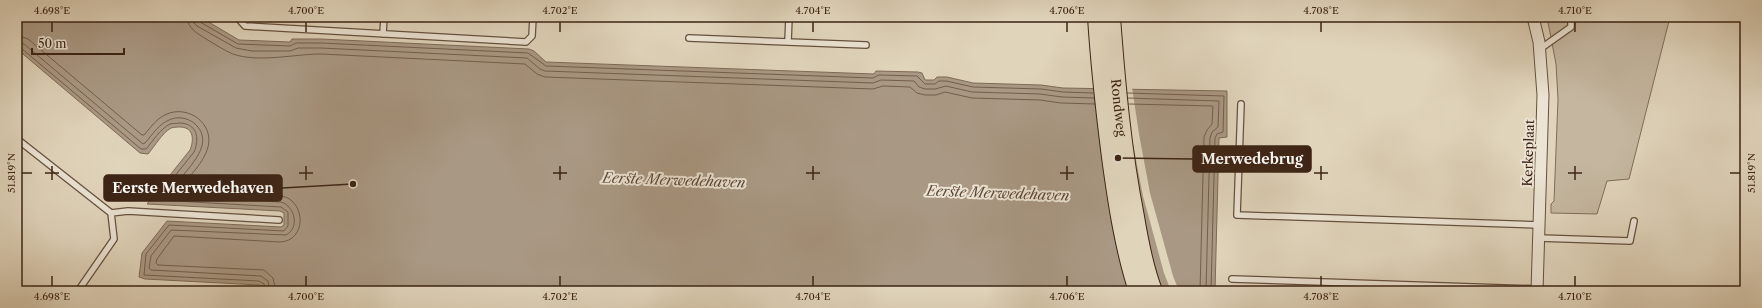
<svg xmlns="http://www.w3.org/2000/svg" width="1762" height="308" font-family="'Libre Caslon Text',serif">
	<rect width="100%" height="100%" fill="#e0d4bb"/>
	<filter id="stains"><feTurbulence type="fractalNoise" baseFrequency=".005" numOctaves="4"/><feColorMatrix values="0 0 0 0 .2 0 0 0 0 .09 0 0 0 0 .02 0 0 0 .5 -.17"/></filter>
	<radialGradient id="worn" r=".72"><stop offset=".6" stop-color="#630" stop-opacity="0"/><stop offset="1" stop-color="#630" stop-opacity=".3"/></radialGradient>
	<!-- green -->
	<path fill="#c4b69f" stroke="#806d5a" d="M1547 17H1670L1629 179 1607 181 1597 214 1551 213V204L1554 201 1558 99 1556 64Z"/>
	<!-- water -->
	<path fill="#a99883" stroke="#7e6a57" d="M17 17H200L239 40 290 42 292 39H321L529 49 534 51 546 62 874 74 876 71 918 72 922 73 925 80H934L937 77H947L973 83 1041 85 1063 88 1227 91V137L1219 138 1215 291H261V286L259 285 145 279 139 277 142 253 167 221 281 227 284 225V213L280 211 147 204 190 150C194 140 194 128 181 127 178 127 174 127 171 128 162 133 155 146 148 154L140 153 17 49Z"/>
	<!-- pier -->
	<path fill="#e0d4bb" d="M1093 87H1132L1139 134 1150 193 1173 276 1179 291H1171L1164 273 1143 196 1130 128 1129 291 1121 264 1105 181Z"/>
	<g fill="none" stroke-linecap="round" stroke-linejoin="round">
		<!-- shore -->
		<path stroke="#735e4c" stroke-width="1" d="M187 17C188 29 197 33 206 39 215 44 223 50 233 54 258 63 295 54 321 54L525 64 537 74 545 77 873 89 883 86 910 87 917 93 925 95H936L945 92 972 98 1040 100 1061 103 1095 104
			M193 17 194 23 197 26 236 48 252 51H290L298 48H321L527 58 540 69 545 71 873 83 881 80 914 81 919 87 925 89H935L946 86 972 92 1040 94 1062 97 1094 98
			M198 17 200 22 238 44 290 46 296 43H321L528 53 546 66 873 78 879 75 917 76 925 84H935L939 81H946L973 87 1041 89 1063 92 1093 93
			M17 35 28 39 142 135H144C151 127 157 118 167 114 188 105 214 123 208 147 204 163 189 176 180 188V191L282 196C306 201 307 241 280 242L174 236 157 259 156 263 158 265 264 270 273 278 276 291
			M17 41 24 44 143 144 145 143C152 135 159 124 169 120 186 112 207 127 202 146 198 161 178 180 168 193V196L281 202C295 206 300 228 286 235L171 230 151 256 149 268 151 270 261 276 268 281 270 291
			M17 46 21 48 141 149H146C153 141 160 129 170 124 173 123 176 124 179 123 197 123 200 138 194 152L158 197V200L281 207 288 212V226L284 231 169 225 146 254 144 275 259 281 264 284 265 291
			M1127 93 1224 96 1223 132 1217 134 1215 138 1211 291
			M1128 98 1219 101 1218 127 1212 132 1210 138 1206 291
			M1129 104 1213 106 1212 124 1207 130 1204 137 1200 291"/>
		<!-- lane casing -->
		<g stroke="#66503e" stroke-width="8">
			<path id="lane" d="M237 17 245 26 526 42 532 36 533 17
				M383 34 384 17
				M689 38 866 45
				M788 42 789 17
				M1540 49 1571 27V17
				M1241 104 1237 215 1539 225
				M17 139 111 213 114 239 78 291
				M111 213 128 211 279 220
				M1539 238 1630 241 1634 221
				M1232 279 1537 289"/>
		</g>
		<!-- street casing -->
		<g stroke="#66503e" stroke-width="13">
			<path id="street" d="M1533 17 1539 42 1543 95 1537 291"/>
		</g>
		<!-- primary casing -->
		<g stroke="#3d2415" stroke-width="20">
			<g id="primary">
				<path d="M1097 17C1100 64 1105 110 1111 157 1117 201 1124 248 1138 291"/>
				<path id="s1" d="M1111 17C1116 84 1122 151 1135 217 1139 241 1144 268 1153 291"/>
			</g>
		</g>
		<!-- lane -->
		<use href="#lane" stroke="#ebe3d3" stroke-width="5.5"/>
		<!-- street -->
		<use href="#street" stroke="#ebe3d3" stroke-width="11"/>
		<!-- primary -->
		<use href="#primary" stroke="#e0d4bb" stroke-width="18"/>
	</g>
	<!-- ticks -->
	<path fill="none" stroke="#3d2415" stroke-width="1.5" d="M52 22V32M306 22V32M560 22V32M813 22V32M1067 22V32M1321 22V32M1575 22V32M52 166V180M306 166V180M560 166V180M813 166V180M1067 166V180M1321 166V180M1575 166V180M22 173H32M45 173H59M299 173H313M553 173H567M806 173H820M1060 173H1074M1314 173H1328M1568 173H1582M1730 173H1740M52 276V286M306 276V286M560 276V286M813 276V286M1067 276V286M1321 276V286M1575 276V286"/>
	<g text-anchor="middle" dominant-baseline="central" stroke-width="4" stroke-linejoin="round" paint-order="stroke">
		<!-- street labels -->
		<g font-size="13" fill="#3d2415" stroke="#ebe3d3">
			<text stroke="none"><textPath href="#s1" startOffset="91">Rondweg</textPath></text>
			<text transform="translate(1528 153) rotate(-88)">Kerkeplaat</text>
		</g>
		<!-- water labels -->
		<g font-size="14" font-style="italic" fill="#5d4736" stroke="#ebe3d3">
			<text transform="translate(674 180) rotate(2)">Eerste Merwedehaven</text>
			<text transform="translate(998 193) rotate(2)">Eerste Merwedehaven</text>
		</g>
	</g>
	<!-- callouts -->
	<path fill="none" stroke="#3d2415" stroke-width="1.5" d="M1118 158L1193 159M353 184L282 188"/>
	<g fill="#3d2415" stroke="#ebe3d3" stroke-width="1.5">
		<circle cx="1118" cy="158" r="4"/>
		<circle cx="353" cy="184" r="4"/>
	</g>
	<g fill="#3d2415" stroke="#3d2415" stroke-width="1.5">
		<rect x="1193" y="146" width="118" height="26" rx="4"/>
		<rect x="104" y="175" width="178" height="26" rx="4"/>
	</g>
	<g font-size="14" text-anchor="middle" font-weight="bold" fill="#fff">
		<text x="1252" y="164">Merwedebrug</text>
		<text x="193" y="193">Eerste Merwedehaven</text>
	</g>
	<!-- margin -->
	<rect width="1762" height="308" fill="none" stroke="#e0d4bb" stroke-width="44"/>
	<!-- scale -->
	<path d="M32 48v6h92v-6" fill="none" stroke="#3d2415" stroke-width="2"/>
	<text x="38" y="48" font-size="12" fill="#3d2415" stroke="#ebe3d3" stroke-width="3" paint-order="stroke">50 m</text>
	<rect x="22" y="22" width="1718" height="264" fill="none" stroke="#3d2415" stroke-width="1.5"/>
	<g font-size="10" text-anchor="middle" fill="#3d2415">
		<text x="52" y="14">4.698°E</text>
		<text x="306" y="14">4.700°E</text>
		<text x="560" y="14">4.702°E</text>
		<text x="813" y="14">4.704°E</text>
		<text x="1067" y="14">4.706°E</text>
		<text x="1321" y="14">4.708°E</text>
		<text x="1575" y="14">4.710°E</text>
		<text transform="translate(11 173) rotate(-90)" y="4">51.819°N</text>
		<text transform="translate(1751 173) rotate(-90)" y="4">51.819°N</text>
		<text x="52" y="300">4.698°E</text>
		<text x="306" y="300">4.700°E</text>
		<text x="560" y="300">4.702°E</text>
		<text x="813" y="300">4.704°E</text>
		<text x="1067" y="300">4.706°E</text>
		<text x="1321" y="300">4.708°E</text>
		<text x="1575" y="300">4.710°E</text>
	</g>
	<rect width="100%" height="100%" filter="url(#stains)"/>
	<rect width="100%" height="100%" fill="url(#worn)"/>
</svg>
